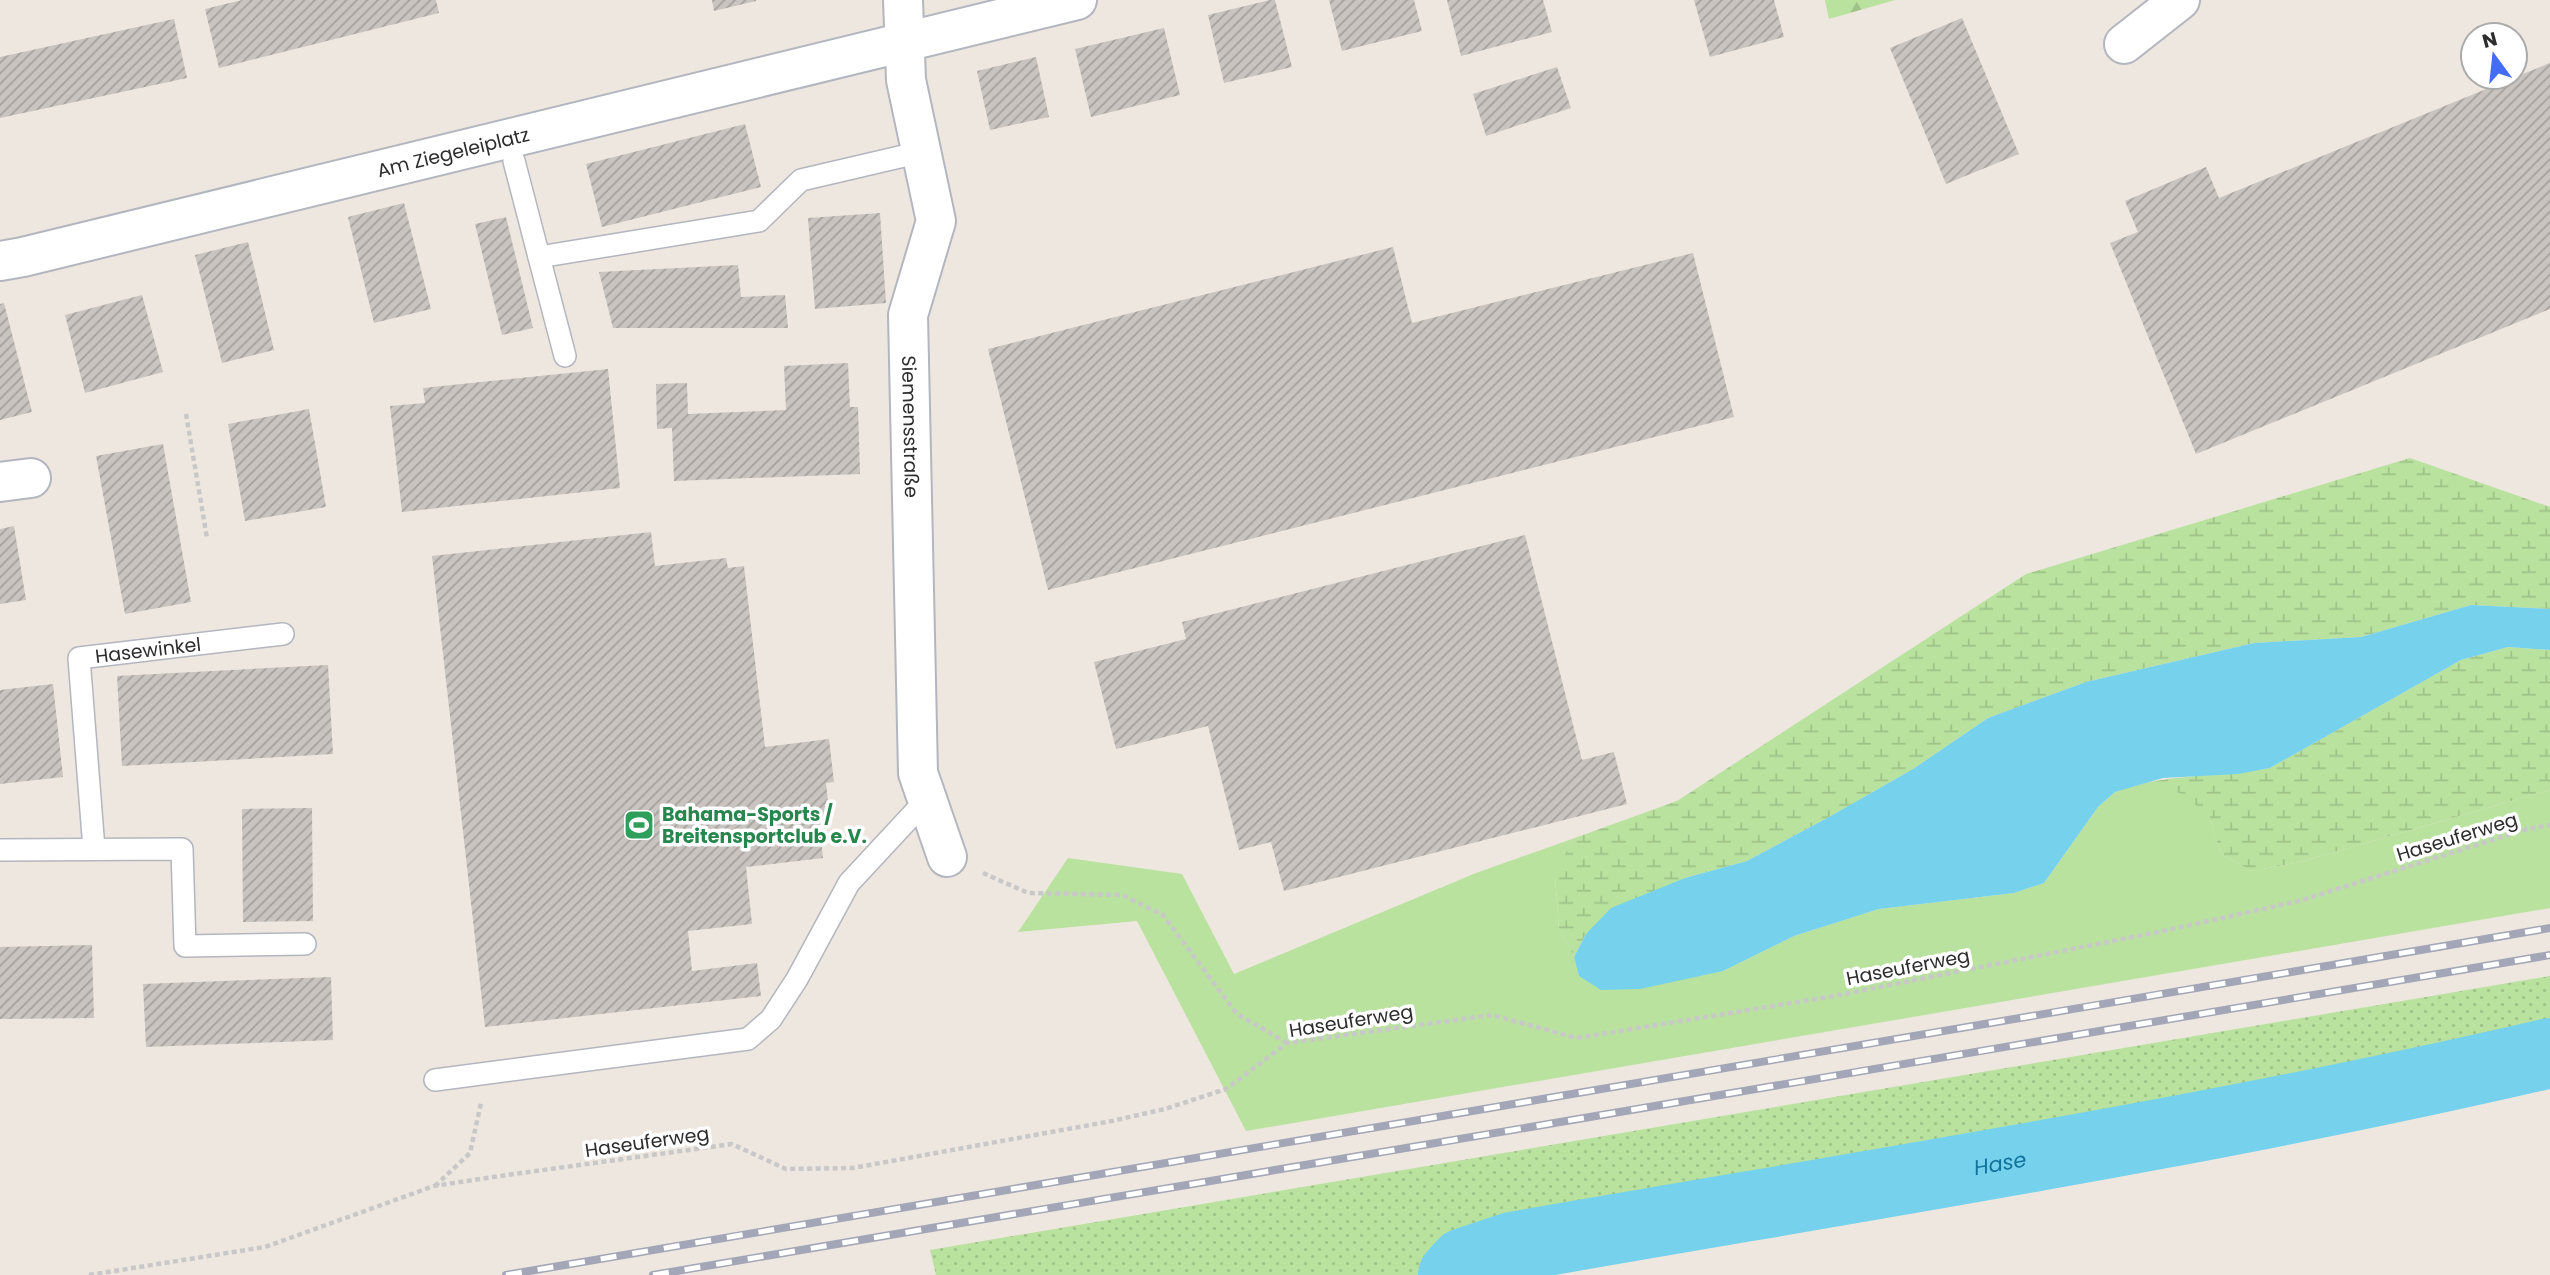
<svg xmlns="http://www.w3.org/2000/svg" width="2550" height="1275" font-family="Poppins,sans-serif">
	<defs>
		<pattern id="grass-dots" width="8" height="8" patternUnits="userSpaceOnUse" patternTransform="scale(1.75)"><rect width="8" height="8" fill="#b8e29e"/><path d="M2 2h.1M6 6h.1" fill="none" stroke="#9ec288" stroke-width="1.8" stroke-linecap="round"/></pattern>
		<pattern id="forest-firs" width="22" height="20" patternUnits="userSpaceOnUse" patternTransform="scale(1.75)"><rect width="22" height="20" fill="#b8e29e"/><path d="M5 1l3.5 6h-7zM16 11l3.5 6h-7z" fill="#9ec288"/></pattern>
		<pattern id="wetland-marsh" width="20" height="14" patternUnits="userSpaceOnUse" patternTransform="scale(1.75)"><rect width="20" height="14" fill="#b8e29e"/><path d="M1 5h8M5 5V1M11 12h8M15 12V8" fill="none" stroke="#9ec288"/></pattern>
		<pattern id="building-hatch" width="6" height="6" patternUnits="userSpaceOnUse" patternTransform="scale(1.75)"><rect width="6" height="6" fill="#c9c4bf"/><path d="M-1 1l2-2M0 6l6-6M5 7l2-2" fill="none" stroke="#a4a09c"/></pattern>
	</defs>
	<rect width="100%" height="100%" fill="#eee7df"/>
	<!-- grass -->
	<path fill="url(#grass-dots)" d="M2550 976V1053C2207 1133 1859 1186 1512 1247L1464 1263 1453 1275H936L930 1250Z"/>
	<!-- forest -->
	<path fill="url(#forest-firs)" d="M1825 0H1895L1829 19Z"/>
	<!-- wetland -->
	<path fill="url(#wetland-marsh)" d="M2410 458 2550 507V609L2471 605 2361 637 2254 643 2086 682 1988 718 1913 769 1829 817 1747 861 1685 878 1586 934 1574 957 1559 929 1555 875 1572 839 1677 801 2026 574Z
		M2508 647 2550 650V790L2300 862 2251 871 2221 854 2209 816 2163 786H2133C2178 774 2225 776 2270 768L2461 660Z"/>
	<!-- park -->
	<path fill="#b8e29e" d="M2133 786H2163L2184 795 2209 816 2221 854 2251 871 2300 862 2550 790V908L1246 1131 1137 921 1018 932 1068 858 1182 874 1234 974 1476 873 1572 839 1555 876 1559 929 1574 957 1579 975 1723 971 1794 936 1879 909 2014 893 2044 883 2098 807 2115 792Z"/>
	<!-- water -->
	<path fill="#76d2ec" d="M2471 605 2550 609V650L2508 647 2461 660 2270 768 2238 774 2163 778 2115 792 2098 807 2044 883 2014 893 1879 909 1794 936 1723 971 1640 989 1601 990 1579 976 1574 957 1586 934 1611 908 1685 878 1747 861 1829 817 1913 769 1988 718 2086 682 2254 643 2361 637Z"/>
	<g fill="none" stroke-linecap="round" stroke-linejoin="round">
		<!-- river -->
		<path stroke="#76d2ec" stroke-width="70" id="s1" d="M1453 1275 1464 1263 1512 1247C1859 1186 2207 1133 2550 1053"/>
	</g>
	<!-- building -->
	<path fill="url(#building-hatch)" d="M242 0H436L439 13 219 68 205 9Z
		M712 0H756V1L714 11Z
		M1270 0H1275L1292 67 1224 83 1208 15Z
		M1329 0H1414L1422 31 1342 51Z
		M1447 0H1543L1552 32 1461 56Z
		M1694 0H1774L1784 37 1710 57Z
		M1962 18 2019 154 1946 184 1890 48Z
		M174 19 187 78 0 118V57Z
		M1164 28 1180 95 1091 117 1075 49Z
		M1036 57 1049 117 990 130 977 71Z
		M2550 63V309L2196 454 2110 243 2138 232 2125 201 2206 167 2219 198Z
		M1557 67 1571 108 1486 136 1473 94Z
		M745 124 761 187 602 227 586 164Z
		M404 203 431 309 374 323 348 217Z
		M880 213 886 303 815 309 808 218Z
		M506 217 533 328 502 335 475 224Z
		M248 242 274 350 222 363 195 255Z
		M1393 247 1412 323 1693 253 1734 417 1048 590 988 349Z
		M738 265 741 297 785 295 788 328H613L599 272Z
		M142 295 163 372 85 393 65 315Z
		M4 303 32 412 0 420V304Z
		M848 363 850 407H858L860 474 674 481 672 428 657 429 656 384 687 383 688 414 786 410 784 366Z
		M608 369 620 488 402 512 390 406 425 403 423 388Z
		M309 409 326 507 245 521 228 424Z
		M163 444 191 602 125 614 96 456Z
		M14 526 26 600 0 604V529Z
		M651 532 655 566 726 558 728 568 744 566 765 747 829 739 834 782 826 783 830 820 819 821 823 858 746 867 752 924 688 931 692 971 757 963 761 996 485 1027 432 556Z
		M1525 535 1582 760 1614 752 1627 804 1284 891 1271 842 1239 850 1208 726 1116 749 1094 662 1186 639 1182 622Z
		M328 665 333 754 122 766 117 676Z
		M53 684 63 777 0 784V690Z
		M312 808 313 921 243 922 242 809Z
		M92 945 94 1018 0 1019V947Z
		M331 977 333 1040 146 1047 143 984Z"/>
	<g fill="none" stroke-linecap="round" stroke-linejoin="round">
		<!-- lane casing -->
		<g stroke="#b3b6bf" stroke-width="24">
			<g id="lane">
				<path d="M514 161 539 257 759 221 801 180 921 152"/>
				<path d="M539 257 565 356"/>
				<path id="s2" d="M94 849 79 658 283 634"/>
				<path d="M0 850 182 849 185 946 305 944"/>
				<path d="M435 1080 748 1039 771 1019 797 979 849 883 927 799"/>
			</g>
		</g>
		<!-- street casing -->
		<g stroke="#b3b6bf" stroke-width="42">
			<g id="street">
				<path id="s3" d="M903 0 906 80 936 221 908 315 918 773 947 857"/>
				<path d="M2124 44 2180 0"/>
				<path id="s4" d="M0 261 23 257 1077 0"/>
				<path d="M0 482 31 478"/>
			</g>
		</g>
		<!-- path -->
		<path stroke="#c8c8c8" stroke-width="4.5" stroke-dasharray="5 3.5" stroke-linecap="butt" d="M186 414 207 538
			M983 873 1028 893 1122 895 1163 915 1237 1014 1287 1043
			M435 1186 470 1153 481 1103
			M89 1275 265 1247 434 1186 507 1175 732 1144 786 1169 853 1168 1112 1121 1165 1109 1226 1089 1287 1043 1492 1015 1577 1038 1834 996 2163 931 2299 901 2527 829 2550 825"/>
		<!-- lane -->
		<use href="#lane" stroke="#fff" stroke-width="21"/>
		<!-- street -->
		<use href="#street" stroke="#fff" stroke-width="38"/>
		<!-- rail casing -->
		<g stroke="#a2a6b6" stroke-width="8">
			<path id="rail" d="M506 1275 2550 928
				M653 1275 2550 955"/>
		</g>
		<!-- rail -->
		<use href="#rail" stroke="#fff" stroke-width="5" stroke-dasharray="16" stroke-linecap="butt"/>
	</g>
	<!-- icons -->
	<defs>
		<g id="stadium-square" transform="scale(1.575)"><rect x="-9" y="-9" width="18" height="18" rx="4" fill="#2e9e5b" stroke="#fff"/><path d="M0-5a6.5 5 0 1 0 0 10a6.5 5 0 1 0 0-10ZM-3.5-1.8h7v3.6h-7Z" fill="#fff"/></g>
	</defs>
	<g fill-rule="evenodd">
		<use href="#stadium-square" x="639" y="825"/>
	</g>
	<g text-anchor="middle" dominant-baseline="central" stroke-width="7" stroke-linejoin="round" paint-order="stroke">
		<!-- street labels -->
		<g font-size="19" fill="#2d2d2d" stroke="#fff">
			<text stroke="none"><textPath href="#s4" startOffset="466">Am Ziegeleiplatz</textPath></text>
			<text stroke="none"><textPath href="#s3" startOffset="434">Siemensstraße</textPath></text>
			<text stroke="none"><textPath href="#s2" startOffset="261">Hasewinkel</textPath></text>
			<text transform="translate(2457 837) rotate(-17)">Haseuferweg</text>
			<text transform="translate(1908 967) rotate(-11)">Haseuferweg</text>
			<text transform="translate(1351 1021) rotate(-9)">Haseuferweg</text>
			<text transform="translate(647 1142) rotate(-8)">Haseuferweg</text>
		</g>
		<!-- leisure labels -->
		<g font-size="19" font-weight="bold" fill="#27864d" stroke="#fff" text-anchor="start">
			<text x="662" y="814">Bahama-Sports /<tspan x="662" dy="22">Breitensportclub e.V.</tspan></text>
		</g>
		<!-- water labels -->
		<g font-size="21" font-style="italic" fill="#11739c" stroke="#fff">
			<text stroke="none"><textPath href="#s1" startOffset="562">Hase</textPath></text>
		</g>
	</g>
	<!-- north arrow -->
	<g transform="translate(2494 56) rotate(345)"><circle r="33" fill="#ffffff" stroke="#ababab" stroke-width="2"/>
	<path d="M0-5L12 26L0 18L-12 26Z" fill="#446df6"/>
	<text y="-10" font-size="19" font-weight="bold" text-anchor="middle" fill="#2d2d2d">N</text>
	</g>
</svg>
